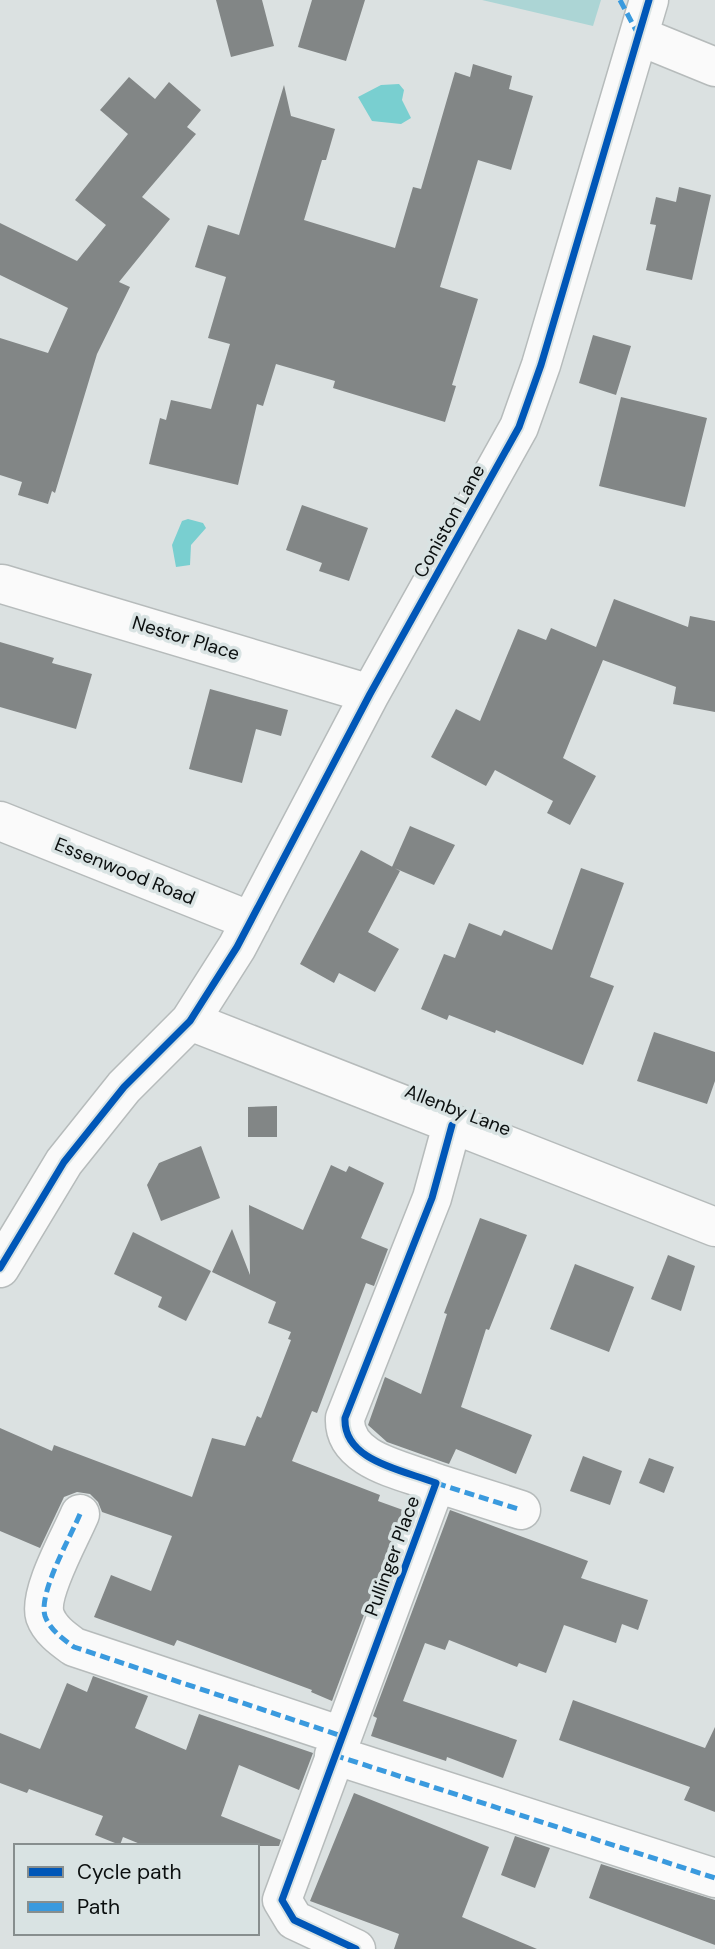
<svg xmlns="http://www.w3.org/2000/svg" width="715" height="1949" font-family="'DM Sans',sans-serif">
	<rect width="100%" height="100%" fill="#dbe1e1"/>
	<!-- green -->
	<path fill="#acd5d5" d="M482 0H601L593 26Z"/>
	<!-- water -->
	<path fill="#79cfd0" d="M399 84 404 90 402 100 411 118 401 124 372 121 358 97 381 85Z
		M188 519 203 523 206 528 191 545 190 565 176 567 172 545 182 521Z"/>
	<!-- building -->
	<path fill="#828686" d="M216 0H262L274 46 231 57Z
		M312 0H365L346 61 298 47Z
		M473 64 512 76 509 89 533 96 511 170 478 160 440 287 478 299 452 385 456 386 445 422 333 388 335 381 276 364 263 406 257 404 238 485 149 464 160 418 166 420 171 400 211 409 230 344 208 338 226 277 195 267 208 225 239 235 284 85 291 116 335 129 326 160H322L304 220 395 248 413 187 421 189 455 72 470 77Z
		M129 77 155 99 169 82 201 110 187 127 196 134 142 197 170 219 119 282 130 287 97 354 55 493 52 491 48 504 18 495 22 482 0 475V338L48 353 68 308 0 275V223L77 261 106 225 75 200 128 134 100 110Z
		M679 187 711 195 692 280 646 270 656 225 650 224 656 197 676 202Z
		M593 335 631 346 616 395 579 383Z
		M621 397 707 418 685 507 599 486Z
		M302 505 368 528 349 581 319 571 322 563 286 550Z
		M614 599 688 627 690 616 715 621V712L673 704 676 687 603 660 563 758 596 776 570 825 547 813 553 801 495 770 486 786 431 757 456 709 480 721 518 629 546 640 551 628 596 647Z
		M0 642 54 658 52 663 92 674 76 729 0 707Z
		M210 689 288 710 281 736 256 729 242 783 189 769Z
		M410 826 455 845 434 885 392 867Z
		M361 850 400 871 368 932 399 949 375 992 339 973 334 983 300 964Z
		M581 868 624 883 590 977 614 986 583 1065 496 1030 495 1033 449 1015 447 1020 421 1009 444 954 455 958 469 923 501 936 504 930 552 950Z
		M654 1032 715 1052V1081L707 1104 637 1081Z
		M277 1106V1137H248V1107Z
		M201 1146 220 1198 161 1221 147 1185 159 1163Z
		M331 1165 346 1172 349 1166 384 1183 361 1238 388 1249 374 1286 366 1283 317 1413 312 1411 292 1461 380 1495 378 1501 403 1510 332 1701 311 1692 312 1690 177 1640 174 1646 94 1617 111 1575 151 1591 172 1536 102 1512 98 1502 90 1494 77 1492 64 1497 40 1548 0 1531V1428L52 1451 54 1445 192 1497 212 1438 245 1446 257 1416 261 1418 291 1340 288 1339 291 1332 268 1323 276 1302 212 1272 232 1229 250 1275 249 1205 303 1230Z
		M480 1218 527 1235 489 1330 486 1329 461 1407 532 1435 516 1474 456 1449 449 1464 443 1462 387 1442 368 1425 385 1377 421 1394 447 1314 444 1313Z
		M133 1232 211 1271 186 1321 158 1307 162 1297 114 1274Z
		M668 1255 695 1266 681 1311 651 1299Z
		M575 1264 634 1287 609 1352 550 1329Z
		M583 1456 622 1471 610 1505 570 1491Z
		M649 1458 674 1467 664 1493 639 1483Z
		M450 1510 588 1561 581 1578 648 1600 638 1630 622 1624 616 1643 564 1625 546 1673 519 1663 517 1667 449 1640 445 1650 425 1643 403 1701 517 1740 503 1778 447 1757 446 1761 371 1736 377 1718 373 1716Z
		M93 1676 148 1696 135 1728 186 1750 199 1714 313 1753 299 1790 239 1765 221 1816 281 1840 279 1846H145L123 1837 120 1845 95 1835 103 1816 29 1789 27 1793 0 1783V1733L40 1749 67 1683 87 1692Z
		M573 1700 705 1748 715 1727V1812L684 1800 690 1787 559 1740Z
		M354 1793 489 1847 462 1917 537 1949H394L399 1934 310 1901Z
		M515 1836 550 1848 535 1888 501 1875Z
		M601 1864 715 1900V1945L589 1898Z"/>
	<g fill="none" stroke-linecap="round" stroke-linejoin="round">
		<!-- minor casing -->
		<g stroke="#b6bbbb" stroke-width="41">
			<path id="minor" d="M639 36 715 67
				M2 584 370 694
				M0 821 251 921
				M190 1021 715 1227
				M0 1268 64 1162 124 1087 190 1021 237 947 370 694 519 427 541 365 649 0
				M436 1483 521 1510
				M80 1514C71 1536 38 1593 45 1616 50 1630 63 1639 74 1647L342 1736
				M334 1755 715 1878
				M356 1949 294 1920 282 1900 436 1483C403 1470 343 1461 345 1418L432 1198 452 1125"/>
		</g>
		<!-- minor -->
		<use href="#minor" stroke="#fafafa" stroke-width="38"/>
		<!-- quiet -->
		<path stroke="#3a9ade" stroke-width="5" stroke-dasharray="10 5" stroke-linecap="butt" d="M620 0 639 36
			M436 1483 521 1510
			M80 1514C71 1536 38 1593 45 1616 50 1630 63 1639 74 1647L342 1736
			M334 1755 715 1878"/>
		<!-- cycleway casing -->
		<g stroke="#d9e3e3" stroke-width="11">
			<path id="cycleway" d="M0 1268 64 1162 124 1087 190 1021 237 947 370 694 519 427 541 365 649 0
				M356 1949 294 1920 282 1900 436 1483C403 1470 343 1461 345 1418L432 1198 452 1125"/>
		</g>
		<!-- cycleway -->
		<use href="#cycleway" stroke="#0057b8" stroke-width="7"/>
	</g>
	<g text-anchor="middle" dominant-baseline="central" stroke-width="7" stroke-linejoin="round" paint-order="stroke">
		<!-- street labels -->
		<g font-size="19" fill="#0b0f0f" stroke="#d9e3e3">
			<text transform="translate(449 521) rotate(-61)">Coniston Lane</text>
			<text transform="translate(186 638) rotate(17)">Nestor Place</text>
			<text transform="translate(125 871) rotate(22)">Essenwood Road</text>
			<text transform="translate(458 1110) rotate(21)">Allenby Lane</text>
			<text transform="translate(392 1556) rotate(-70)">Pullinger Place</text>
		</g>
	</g>
	<!-- legend -->
	<rect x="14" y="1844" width="245" height="91" fill="#d9e3e3" stroke="#878e8e" stroke-width="2"/>
	<rect x="28" y="1867" width="35" height="10" fill="#0057b8" stroke="#878e8e" stroke-width="2"/>
	<text x="77" y="1879" font-size="21" fill="#0b0f0f">Cycle path</text>
	<rect x="28" y="1902" width="35" height="10" fill="#3a9ade" stroke="#878e8e" stroke-width="2"/>
	<text x="77" y="1914" font-size="21" fill="#0b0f0f">Path</text>
</svg>
